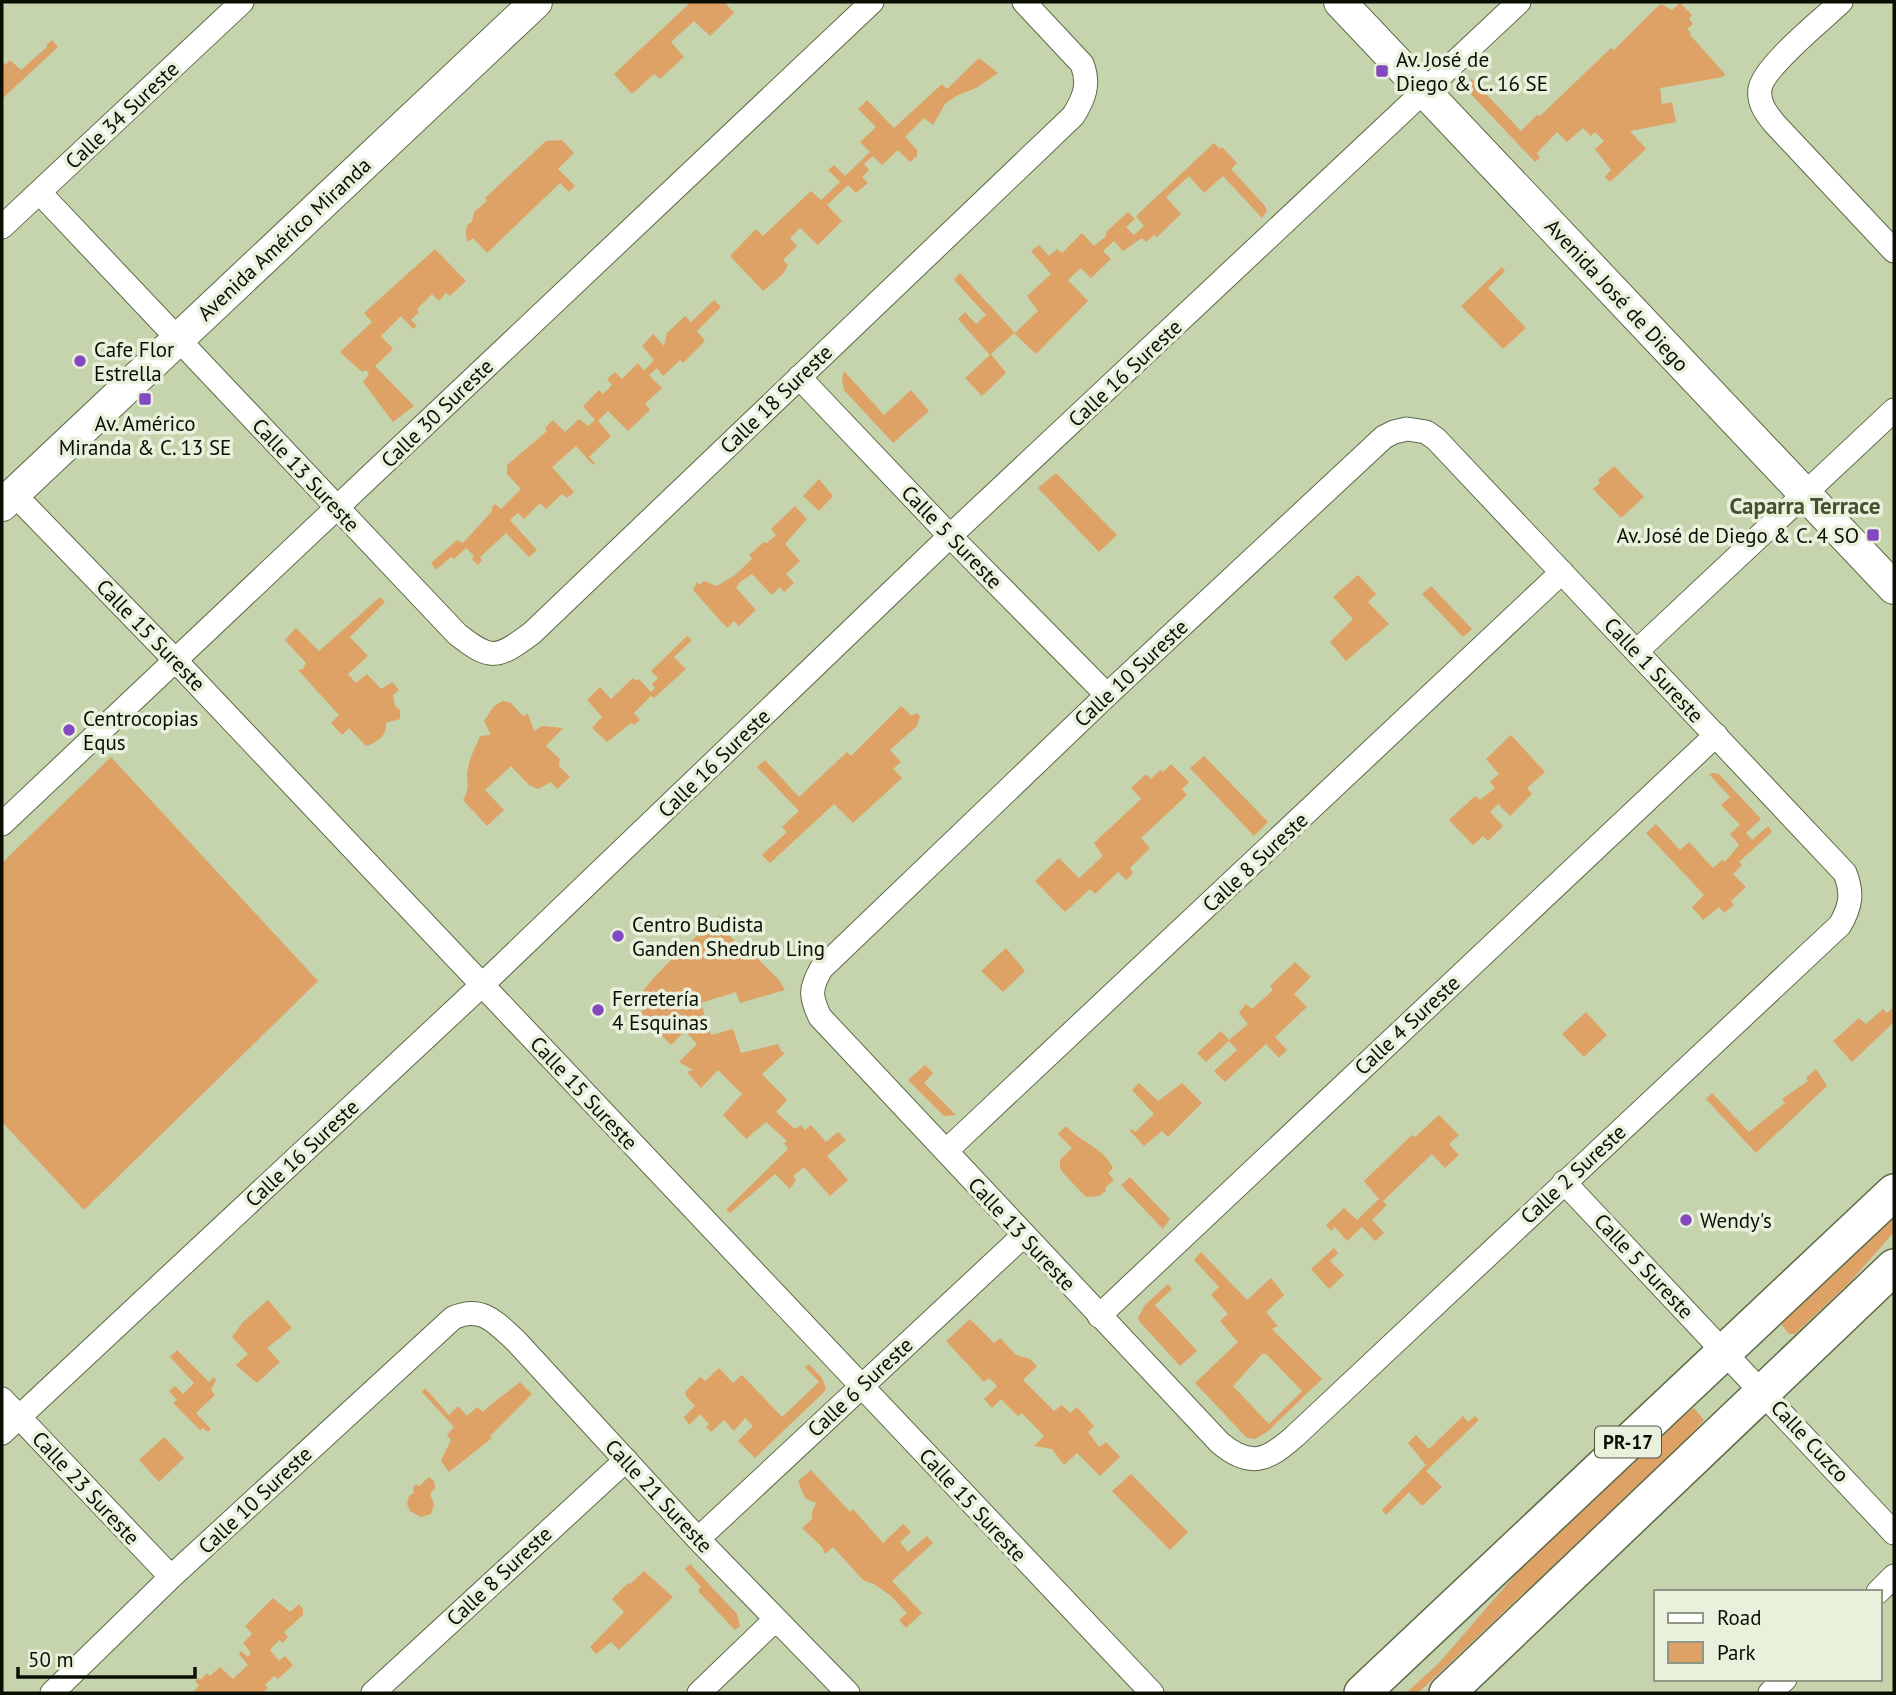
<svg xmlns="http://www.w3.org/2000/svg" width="1896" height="1695" font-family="'PT Sans',sans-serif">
	<rect width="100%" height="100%" fill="#c5d4ad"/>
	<!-- green -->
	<path fill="#dea166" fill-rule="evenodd" d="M691 2H724L734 13 710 36 694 21 671 42 684 57 660 79 654 74 632 94 614 74Z
		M1680 3 1692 15 1689 19 1693 24 1687 29 1691 33 1690 35 1725 74 1723 77 1660 88 1662 104 1672 102 1676 122 1630 131 1646 149 1610 182 1605 177 1611 170 1595 149 1604 141 1595 132 1591 136 1583 128 1567 142 1557 132 1537 153 1540 158 1535 162 1467 90 1471 78 1521 131 1537 115 1540 116 1611 48 1614 50 1658 6 1661 4 1672 10Z
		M52 40 58 47 2 99V61L5 65 10 60 21 70 47 47 46 45Z
		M979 58 998 73 976 88 956 96 945 104 933 125 924 118 905 137 917 150V156L910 162 898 150 882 165 873 156 864 164 869 170 862 177 868 183 856 193 848 185 827 205 842 221 818 245 800 228 790 238 797 246 783 260 788 265 783 274 763 291 730 256 756 229 763 236 811 191 821 200 840 182 828 170 834 165 845 176 870 152 860 142 876 127 858 109 867 100 894 128 942 84 947 89Z
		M562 140 574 153 558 169 575 186 569 192 560 183 487 253 473 238 468 242C465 235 465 231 468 224L472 222 474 212 487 201 485 198 546 141Z
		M1214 143 1220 149 1222 147 1237 163 1231 169 1265 206 1267 211 1262 218 1223 176 1204 193 1189 176 1166 197 1181 214 1157 237 1154 235 1146 242 1142 238 1123 251 1114 241 1103 251 1111 259 1091 278 1081 268 1068 280 1088 301 1036 354 1014 333 991 354 1006 373 982 396 965 378 990 355 958 319 965 312 976 324 986 315 954 280 960 273 1015 333 1038 311 1027 296 1051 274 1031 251 1039 245 1049 256 1057 249 1062 253 1082 233 1094 246 1106 236V232L1128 212 1135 219 1126 227 1134 235 1144 226 1136 216Z
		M435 249 466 281 450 296 446 293 439 301 432 294 417 309 419 312 411 320 417 326 413 329 401 316 381 336 393 349 375 366 414 406 393 422 363 382 369 374 366 370 362 372 340 352 372 322 364 313Z
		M1502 267 1505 271 1488 288 1526 328 1503 349 1461 306Z
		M714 300 721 307 697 331 705 341 683 363 680 360 663 376 657 368 649 375 662 388 645 404 650 410 628 431 608 411 598 421 611 436 589 457 595 463 593 465 576 446 552 467 574 492 567 498 562 494 546 509 540 503 524 519 518 513 510 520 537 550 529 557 506 533 480 557 482 560 478 565 472 559 474 556 466 548 454 559 451 557 436 570 431 563 457 540 463 543 492 511V507L495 504 501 509 521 489 507 474V465L547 431 545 428 553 420 565 432 579 419 588 426 595 420 583 406 599 390 603 394 612 385 607 379 615 372 622 379 638 363 644 371 654 360 642 346 653 334 664 346 667 333 685 316 691 322Z
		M844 371 884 415 911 390 929 411 893 443 844 390 842 379Z
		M1614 466 1644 497 1621 518 1593 489 1600 483 1598 480Z
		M1056 473 1117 535 1099 552 1038 488Z
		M819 479 833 496 819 511 803 496Z
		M795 506 807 519 785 544 800 561 786 574 794 583 784 592 780 587 772 595 752 574 740 582 736 588 756 610 739 626 734 621 727 628 693 590 697 582 700 585 704 581 717 586 735 575 752 559 749 555 764 542 767 543 776 535 771 529Z
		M1358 575 1376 594 1368 602 1389 624 1346 661 1330 642 1353 619 1333 597Z
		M1431 586 1472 629 1463 637 1422 594Z
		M380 597 385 602 350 637 368 656 348 674 356 683 367 674 381 689 394 681 392 682 399 690 393 695 395 706 400 710V719L386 723C387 736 378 742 366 746L349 728 342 735 331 723 339 715 298 670 303 669 306 663 285 640 296 628 319 651Z
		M687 636 692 640 674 657 686 669 654 698 651 696 634 713 640 720 634 725 631 723 607 742 592 728 602 717 587 700 600 687 611 699 633 678 637 681 639 679 651 692 655 688 652 684 658 678 651 671Z
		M503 701 511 703 523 716 528 714 534 731 542 726 563 728 546 746 560 759 559 766 570 777 557 789 551 782 538 789 529 785 511 766 485 790 504 810 487 826 463 800C472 785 465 782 468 768 470 756 476 747 480 736L491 735 484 721 494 706Z
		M901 706 912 716 916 713 920 716 917 726 890 750 901 762 893 769 902 778 853 823 834 804 770 863 762 855 787 832 782 827 799 811 757 767 765 760 799 797 847 752 851 756Z
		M1511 735 1545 772 1527 788 1532 794 1510 816 1498 804 1490 812 1503 826 1488 841 1483 836 1473 845 1449 820 1475 796 1480 800 1495 788 1490 782 1499 774 1486 759Z
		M1204 756 1268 822 1254 836 1190 768Z
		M111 757 318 981 84 1210 2 1122V863Z
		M1171 764 1189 782 1182 789 1187 795 1141 838 1150 848 1130 868 1133 873 1126 880 1118 872 1095 894 1090 889 1065 912 1035 881 1059 858 1079 878 1103 856 1094 843 1141 799 1131 788 1146 774 1151 779 1160 770 1163 772Z
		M1713 773 1719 774 1761 819 1746 833 1752 840 1768 826 1772 832 1739 862 1742 865 1733 874 1746 887 1731 901 1734 905 1724 913 1719 907 1703 920 1692 907 1704 895 1646 833 1656 824 1680 850 1689 842 1713 868 1722 860 1725 862 1739 845 1730 834 1740 825 1721 805 1730 797 1709 774Z
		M719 916C728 922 730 927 730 936L738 945 741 942 779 980 785 990 740 1003 736 992 701 1003 711 1035 733 1029 741 1053 778 1044 782 1052 785 1053 762 1074 787 1100 776 1112 795 1129 801 1125 805 1130 811 1125 826 1142 838 1132 846 1140 827 1156 848 1180 830 1196 804 1167 793 1176 796 1180 790 1189 775 1174 730 1213 726 1210 788 1149 784 1143 787 1141 766 1122 746 1139 723 1115 742 1094 718 1070 701 1088 687 1072 693 1070 679 1062 697 1044 685 1031 671 1045 640 1013 646 1007 637 998C661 967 690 942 719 916Z
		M1006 948 1025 971 1003 992 981 971Z
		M1295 962 1311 977 1294 994 1307 1007 1275 1037 1287 1050 1279 1058 1266 1044 1225 1082 1214 1071 1237 1050 1229 1041 1206 1062 1197 1053 1221 1031 1229 1040 1248 1024 1239 1013 1246 1004 1252 1009 1273 990 1270 986Z
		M1894 1007V1022L1852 1062 1833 1041 1859 1018 1866 1024 1883 1009 1887 1013Z
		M1586 1012 1607 1035 1584 1057 1562 1034Z
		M925 1065 933 1073 924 1083 956 1115 944 1116 908 1080Z
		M1816 1069 1827 1086 1756 1153 1706 1099 1712 1093 1749 1132 1785 1103 1782 1099 1808 1081 1806 1078Z
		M1139 1083 1158 1101 1182 1083 1202 1103 1168 1137 1162 1131 1144 1146 1130 1131 1132 1129 1135 1132 1154 1114 1132 1090Z
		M1439 1115 1459 1135 1449 1144 1459 1155 1445 1168 1432 1154 1383 1201 1387 1205 1372 1220 1384 1233 1375 1241 1362 1227 1347 1241 1335 1227 1331 1231 1326 1225 1344 1208 1357 1220 1379 1199 1364 1181 1412 1135 1415 1137Z
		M1066 1126C1081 1143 1103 1147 1113 1168L1108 1173 1114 1180 1105 1188 1106 1191 1099 1196 1086 1197 1065 1175 1060 1168V1160L1072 1148 1058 1134Z
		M1130 1177 1170 1219 1163 1229 1121 1185Z
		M1894 1211V1232L1850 1282 1795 1334H1789L1780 1323Z
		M1334 1248 1338 1253 1330 1261 1344 1275 1329 1289 1311 1269Z
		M1201 1252 1247 1300 1271 1278 1284 1295 1266 1312 1278 1326 1272 1329 1322 1379 1267 1432 1255 1439 1247 1438 1195 1383 1238 1342 1220 1321 1228 1314 1211 1295 1219 1287 1194 1260ZM1262 1354H1266L1302 1391 1269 1424 1233 1386Z
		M1168 1284 1172 1289 1155 1305 1197 1351 1180 1366 1140 1322 1138 1318 1145 1305Z
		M268 1300 292 1328 267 1348 280 1362 257 1383 236 1365 248 1354 232 1337 243 1322Z
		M970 1319 994 1343 1000 1338 1016 1355 1030 1359 1037 1366 1023 1380 1054 1411 1062 1405 1070 1413 1077 1407 1094 1426 1088 1432 1099 1447 1106 1442 1120 1457 1118 1459 1100 1476 1077 1453 1064 1465 1052 1449 1034 1446 1044 1436 1022 1413 1018 1416 1001 1399 992 1408 984 1399 997 1386 989 1378 984 1382 946 1341Z
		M177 1350 209 1382 214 1377 216 1380 211 1390 215 1395 196 1413 211 1429 208 1432 203 1428 200 1430 173 1403 177 1400 169 1391 175 1386 183 1394 194 1383 170 1357Z
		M809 1364 822 1378 826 1388 824 1392 755 1458 738 1441 753 1426 745 1418 734 1431 724 1420 711 1432 706 1427 709 1424 700 1414 689 1425 684 1417 695 1406 686 1396 685 1392 700 1377 705 1381 719 1368 733 1383 742 1375 782 1417 819 1382 805 1367Z
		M520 1382 532 1394 490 1436 492 1438 449 1472 441 1461 451 1440 447 1435 454 1427 422 1392 425 1388 449 1415 458 1406 467 1416 477 1407 483 1412C495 1400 507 1393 520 1382Z
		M1694 1408 1704 1420 1687 1439 1418 1693H1406L1438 1664 1521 1568 1673 1424Z
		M1463 1416 1468 1422 1475 1416 1479 1420 1426 1471 1442 1487 1422 1506 1409 1492 1386 1515 1382 1510 1426 1465 1408 1443 1416 1435 1429 1449Z
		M164 1437 184 1458 159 1482 139 1460Z
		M811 1470 850 1512 853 1509 883 1543 903 1524 911 1532 900 1542 908 1552 927 1536 933 1543 892 1581 922 1613 906 1628 899 1620 907 1613 891 1596 874 1584 863 1580 833 1547 825 1554 822 1547 802 1528 812 1519V1512L816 1503 805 1498 798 1481Z
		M1131 1474 1188 1532 1170 1550 1112 1491Z
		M429 1477 434 1481 435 1488 430 1494 434 1504 431 1514 421 1517 410 1511 407 1504 409 1496 414 1493 413 1488 416 1484 419 1486Z
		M690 1564 737 1614 740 1626 735 1630 698 1591 701 1587 685 1569Z
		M644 1571 673 1597 619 1650 611 1642 596 1654 590 1647 624 1612 612 1599 628 1583 630 1584Z
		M273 1598 290 1612 299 1604 303 1609V1615L284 1632 288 1637 283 1643 279 1640 270 1650 279 1661 285 1656 293 1665 278 1679 274 1676 265 1685 268 1688 262 1693H193L199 1685 195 1681 198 1678 200 1680 207 1673 210 1676 220 1667 233 1679 248 1665 239 1654 241 1651 248 1657 251 1653 243 1643 252 1634 245 1626Z"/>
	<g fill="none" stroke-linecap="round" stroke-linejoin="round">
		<!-- street casing -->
		<g stroke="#5d6946" stroke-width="25">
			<path id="street" d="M1841 2C1823 19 1763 67 1760 89 1758 103 1766 113 1774 123L1894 251
				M40 193 457 634C491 661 497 659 532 633L1073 116C1084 99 1090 84 1082 64L1024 2
				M2 227 242 2
				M799 377 950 536 1107 695
				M1407 429 1426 432 1436 439 1845 873C1853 893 1851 906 1840 925L1295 1436C1268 1460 1251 1469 1220 1443 1086 1302 954 1159 820 1017 810 996 810 989 821 969L1107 695 1384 437 1394 432Z
				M14 494 175 660 1152 1693
				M1637 651 1894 410
				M2 824 872 2
				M946 1151 1562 572
				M1564 1182 1894 1533
				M1099 1316 1716 735
				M2 1399 171 1577
				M2 1433 482 985 950 536 1519 2
				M698 1539 1023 1236
				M1878 1592 1894 1576
				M52 1693 171 1577 453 1318C482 1305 495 1322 516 1341L698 1539 848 1693
				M373 1693 626 1460
				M699 1693 775 1620
				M1770 1693 1785 1679"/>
		</g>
		<!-- secondary casing -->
		<g stroke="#5d6946" stroke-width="34">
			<path id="secondary" d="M1340 2 1894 588
				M2 505 536 2"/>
		</g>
		<!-- primary casing -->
		<g stroke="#5d6946" stroke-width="38">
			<path id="primary" d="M1362 1693 1894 1192
				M1447 1693 1894 1267"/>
		</g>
		<!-- street -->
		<use href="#street" stroke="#fff" stroke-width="23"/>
		<!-- secondary -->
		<use href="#secondary" stroke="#fff" stroke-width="32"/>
		<!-- primary -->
		<use href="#primary" stroke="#fff" stroke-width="35"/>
	</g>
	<!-- markers -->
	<g fill="#8549bf" stroke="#e9f1dd" stroke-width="2.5">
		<rect x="1375" y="64" width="14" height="14" rx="3.5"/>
		<circle cx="80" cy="361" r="7"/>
		<rect x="138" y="392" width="14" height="14" rx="3.5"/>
		<rect x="1866" y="528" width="14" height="14" rx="3.5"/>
		<circle cx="69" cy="730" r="7"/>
		<circle cx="618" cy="936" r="7"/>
		<circle cx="598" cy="1010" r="7"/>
		<circle cx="1686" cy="1220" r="7"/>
	</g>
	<g text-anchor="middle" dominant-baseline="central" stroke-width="7" stroke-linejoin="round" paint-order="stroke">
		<!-- shield labels -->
		<rect fill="#e9f1dd" stroke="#4e5344" stroke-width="2" x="1595" y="1426.5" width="66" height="31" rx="5"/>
		<g font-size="19" font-weight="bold" fill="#0b0f03">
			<text x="1628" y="1442">PR-17</text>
		</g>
		<!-- poi labels -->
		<g font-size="21" fill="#0b0f03" stroke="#e9f1dd" text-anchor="start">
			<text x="1396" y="59">Av. José de<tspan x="1396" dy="24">Diego &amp; C. 16 SE</tspan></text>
			<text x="94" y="349">Cafe Flor<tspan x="94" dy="24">Estrella</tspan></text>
			<text x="145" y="423" text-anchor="middle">Av. Américo<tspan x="145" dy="24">Miranda &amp; C. 13 SE</tspan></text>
			<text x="1859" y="535" text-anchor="end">Av. José de Diego &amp; C. 4 SO</text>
			<text x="83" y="718">Centrocopias<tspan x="83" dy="24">Equs</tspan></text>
			<text x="632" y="924">Centro Budista<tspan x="632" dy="24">Ganden Shedrub Ling</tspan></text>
			<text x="612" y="998">Ferretería<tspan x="612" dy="24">4 Esquinas</tspan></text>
			<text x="1700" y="1220">Wendy's</text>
		</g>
		<!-- street labels -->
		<g font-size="21" fill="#0b0f03" stroke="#e9f1dd">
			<text transform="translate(122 115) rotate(-43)">Calle 34 Sureste</text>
			<text transform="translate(284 239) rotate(-43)">Avenida Américo Miranda</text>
			<text transform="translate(1617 295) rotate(47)">Avenida José de Diego</text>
			<text transform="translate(1125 373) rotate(-43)">Calle 16 Sureste</text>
			<text transform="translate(776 399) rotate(-44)">Calle 18 Sureste</text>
			<text transform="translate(437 413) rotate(-44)">Calle 30 Sureste</text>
			<text transform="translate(306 475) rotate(47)">Calle 13 Sureste</text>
			<text transform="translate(952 537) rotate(46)">Calle 5 Sureste</text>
			<text transform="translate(151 635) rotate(46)">Calle 15 Sureste</text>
			<text transform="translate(1654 670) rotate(47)">Calle 1 Sureste</text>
			<text transform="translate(1131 673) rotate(-43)">Calle 10 Sureste</text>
			<text transform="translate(714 763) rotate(-44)">Calle 16 Sureste</text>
			<text transform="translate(1255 862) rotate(-43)">Calle 8 Sureste</text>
			<text transform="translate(1407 1025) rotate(-43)">Calle 4 Sureste</text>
			<text transform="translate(584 1093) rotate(47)">Calle 15 Sureste</text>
			<text transform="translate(302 1153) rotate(-43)">Calle 16 Sureste</text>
			<text transform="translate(1573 1174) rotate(-43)">Calle 2 Sureste</text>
			<text transform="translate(1022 1234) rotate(47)">Calle 13 Sureste</text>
			<text transform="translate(1644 1266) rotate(47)">Calle 5 Sureste</text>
			<text transform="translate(860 1387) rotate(-43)">Calle 6 Sureste</text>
			<text transform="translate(1810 1441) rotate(47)">Calle Cuzco</text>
			<text transform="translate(86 1488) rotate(47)">Calle 23 Sureste</text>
			<text transform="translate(659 1496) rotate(47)">Calle 21 Sureste</text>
			<text transform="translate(255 1500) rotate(-43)">Calle 10 Sureste</text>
			<text transform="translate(973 1505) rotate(47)">Calle 15 Sureste</text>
			<text transform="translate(499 1576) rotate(-43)">Calle 8 Sureste</text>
		</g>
		<!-- neighbourhood labels -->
		<g font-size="23" font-weight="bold" fill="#44502e" stroke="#e9f1dd">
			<text x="1805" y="505">Caparra Terrace</text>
		</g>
	</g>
	<!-- border -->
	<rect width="1896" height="1695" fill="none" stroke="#0b0f03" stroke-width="7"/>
	<!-- legend -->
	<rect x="1654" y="1590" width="228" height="91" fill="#e9f1dd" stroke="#909786" stroke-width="2"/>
	<rect x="1668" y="1613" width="35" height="10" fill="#ffffff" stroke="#909786" stroke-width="2"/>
	<text x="1717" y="1625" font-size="21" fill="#0b0f03">Road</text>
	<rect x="1668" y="1642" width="35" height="21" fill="#dea166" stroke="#909786" stroke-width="2"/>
	<text x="1717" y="1660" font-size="21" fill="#0b0f03">Park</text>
	<!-- scale -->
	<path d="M18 1667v10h177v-10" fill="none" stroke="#0b0f03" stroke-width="3.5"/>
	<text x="28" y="1667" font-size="21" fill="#0b0f03" stroke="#e9f1dd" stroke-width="5" paint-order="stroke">50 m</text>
</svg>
